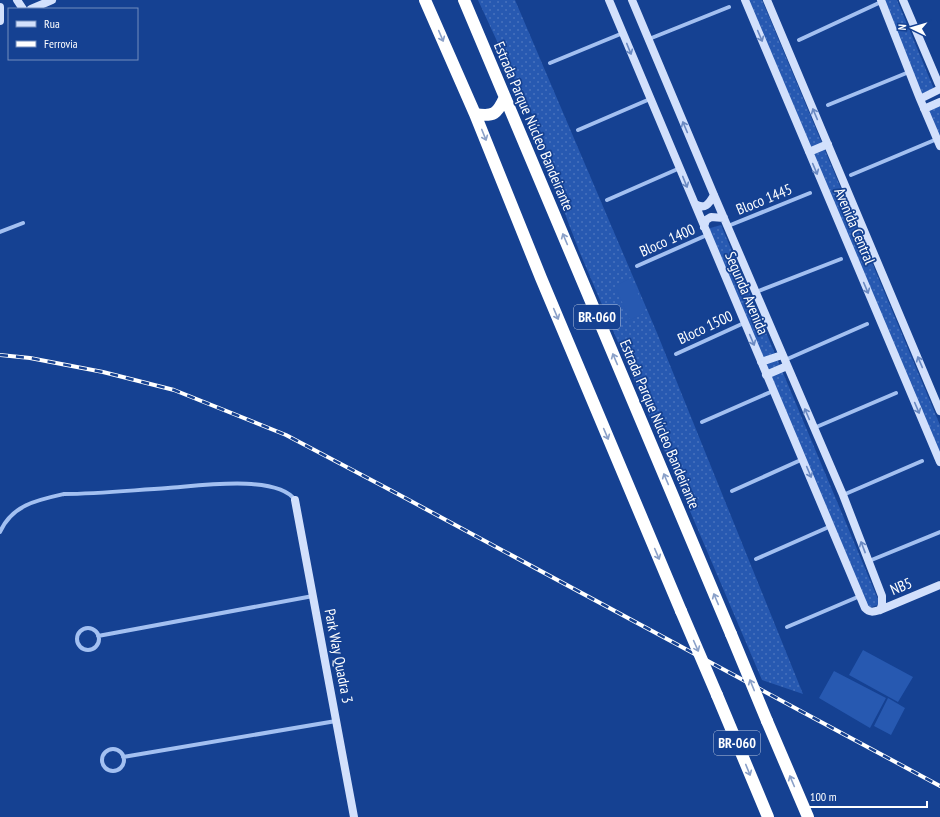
<svg xmlns="http://www.w3.org/2000/svg" width="940" height="817" font-family="'PT Sans Narrow',sans-serif">
	<defs>
		<pattern id="grass-dots" width="8" height="8" patternUnits="userSpaceOnUse"><rect width="8" height="8" fill="#2759b1"/><path d="M2 2h.1M6 6h.1" fill="none" stroke="#4772bd" stroke-width="1.8" stroke-linecap="round"/></pattern>
	</defs>
	<rect width="100%" height="100%" fill="#154192"/>
	<!-- grass -->
	<path fill="url(#grass-dots)" d="M478 0H515L657 333 803 694 762 680 580 253C572 232 564 213 558 192 547 158 539 122 520 91Z
		M746 0H762L940 425V458Z
		M878 0H897L934 89 918 95Z
		M940 104V144L926 111Z
		M721 225 880 604 867 609 707 229Z"/>
	<!-- pitch -->
	<path fill="#2759b1" d="M631 278 646 312 630 320 615 286Z
		M863 650 913 677 898 702 849 675Z
		M834 671 886 698 870 728 819 698Z
		M888 698 905 708 891 735 874 726Z"/>
	<g fill="none" stroke-linecap="round" stroke-linejoin="round">
		<!-- street -->
		<path stroke="#a3c0f1" stroke-width="4" d="M649 39 729 7
			M799 40 881 2
			M550 63 623 33
			M828 105 909 72
			M578 130 650 99
			M851 175 937 139
			M607 200 680 168
			M728 226 810 193
			M0 232 23 223
			M637 266 707 235
			M756 292 841 259
			M676 354 744 323
			M785 360 867 324
			M702 422 773 391
			M814 428 896 393
			M732 491 803 459
			M843 495 922 461
			M0 532C12 505 37 500 64 494 99 494 134 490 168 488 197 486 277 474 295 500
			M756 559 831 526
			M869 561 940 532
			M787 627 860 596
			M77 639a11 11 0 1 1 22 0a11 11 0 1 1-22 0Z
			M98 636 313 596
			M102 760a11 11 0 1 1 22 0a11 11 0 1 1-22 0Z
			M123 757 336 721"/>
		<!-- secondary -->
		<path stroke="#d2e0fc" stroke-width="8" d="M17 0 23 9
			M609 0 865 608C870 613 873 612 880 610L940 585
			M632 0 714 195 843 495 882 596V605L880 610
			M745 0 940 462
			M767 0 940 411
			M881 0 920 99 940 146
			M903 0 940 87
			M0 7V21
			M31 9 52 0
			M920 99 940 89
			M924 109 940 102
			M809 152 828 144
			M695 204C705 210 709 204 714 195
			M704 227 706 220 711 217 724 218
			M761 362 782 355
			M766 375 787 366
			M295 500 354 817"/>
		<!-- highway -->
		<path stroke="#fff" stroke-width="12" d="M425 0 475 114 541 278 681 611
			M464 0 731 634
			M475 114C494 117 497 114 505 97
			M717 695 768 817
			M767 721 808 817"/>
		<!-- rail casing -->
		<g stroke="#fff" stroke-width="4">
			<path id="rail" d="M0 355 30 358 103 372 174 390 286 435 394 492 940 786"/>
		</g>
		<!-- rail -->
		<use href="#rail" stroke="#154192" stroke-width="2.5" stroke-dasharray="8" stroke-linecap="butt"/>
		<!-- highway-bridge -->
		<path stroke="#fff" stroke-width="12" d="M681 611 717 695
			M731 634 767 721"/>
	</g>
	<!-- one-way arrows -->
	<defs><path id="oneway-shaft" d="M-6 0H5M1.5-3L5.5 0L1.5 3" fill="none" stroke-width="1.6" stroke-linecap="round" stroke-linejoin="round"/></defs>
	<g stroke="#8aa0c8">
		<use href="#oneway-shaft" transform="translate(441 36) rotate(67)"/>
		<use href="#oneway-shaft" transform="translate(484 135) rotate(68)"/>
		<use href="#oneway-shaft" transform="translate(565 239) rotate(-113)"/>
		<use href="#oneway-shaft" transform="translate(556 314) rotate(67)"/>
		<use href="#oneway-shaft" transform="translate(615 359) rotate(-113)"/>
		<use href="#oneway-shaft" transform="translate(606 434) rotate(67)"/>
		<use href="#oneway-shaft" transform="translate(666 479) rotate(-113)"/>
		<use href="#oneway-shaft" transform="translate(657 554) rotate(67)"/>
		<use href="#oneway-shaft" transform="translate(716 599) rotate(-113)"/>
		<use href="#oneway-shaft" transform="translate(696 646) rotate(66)"/>
		<use href="#oneway-shaft" transform="translate(752 685) rotate(-112)"/>
		<use href="#oneway-shaft" transform="translate(748 770) rotate(68)"/>
		<use href="#oneway-shaft" transform="translate(792 781) rotate(-113)"/>
	</g>
	<g stroke="#6a89c2">
		<use href="#oneway-shaft" transform="translate(760 36) rotate(67)"/>
		<use href="#oneway-shaft" transform="translate(629 49) rotate(68)"/>
		<use href="#oneway-shaft" transform="translate(815 114) rotate(-113)"/>
		<use href="#oneway-shaft" transform="translate(685 127) rotate(-113)"/>
		<use href="#oneway-shaft" transform="translate(815 169) rotate(67)"/>
		<use href="#oneway-shaft" transform="translate(685 182) rotate(68)"/>
		<use href="#oneway-shaft" transform="translate(866 288) rotate(67)"/>
		<use href="#oneway-shaft" transform="translate(752 340) rotate(67)"/>
		<use href="#oneway-shaft" transform="translate(920 362) rotate(-113)"/>
		<use href="#oneway-shaft" transform="translate(917 408) rotate(67)"/>
		<use href="#oneway-shaft" transform="translate(807 414) rotate(-113)"/>
		<use href="#oneway-shaft" transform="translate(809 472) rotate(67)"/>
		<use href="#oneway-shaft" transform="translate(863 547) rotate(-111)"/>
	</g>
	<g text-anchor="middle" dominant-baseline="central" stroke-width="3.5" stroke-linejoin="round" paint-order="stroke">
		<!-- shield labels -->
		<g fill="#154192" stroke="#b9c6de" stroke-width="1">
			<rect x="574" y="305" width="46" height="24" rx="3"/>
			<rect x="714" y="731" width="46" height="24" rx="3"/>
		</g>
		<g font-size="14" font-weight="bold" fill="#fff">
			<text x="597" y="317">BR-060</text>
			<text x="737" y="743">BR-060</text>
		</g>
		<!-- street labels -->
		<g font-size="15" fill="#fff" stroke="#154192">
			<text transform="translate(534 126) rotate(67)">Estrada Parque Núcleo Bandeirante</text>
			<text transform="translate(764 199) rotate(-22)">Bloco 1445</text>
			<text transform="translate(855 226) rotate(67)">Avenida Central</text>
			<text transform="translate(667 240) rotate(-24)">Bloco 1400</text>
			<text transform="translate(747 293) rotate(67)">Segunda Avenida</text>
			<text transform="translate(705 327) rotate(-25)">Bloco 1500</text>
			<text transform="translate(660 424) rotate(67)">Estrada Parque Núcleo Bandeirante</text>
			<text transform="translate(901 586) rotate(-23)">NB5</text>
			<text transform="translate(339 656) rotate(79)">Park Way Quadra 3</text>
		</g>
	</g>
	<!-- legend -->
	<rect x="8" y="8" width="130" height="52" fill="#154192" stroke="#738dbe"/>
	<rect x="16" y="21" width="20" height="6" fill="#d2e0fc" stroke="#738dbe"/>
	<text x="44" y="28" font-size="12" fill="#ffffff">Rua</text>
	<rect x="16" y="41" width="20" height="6" fill="#ffffff" stroke="#738dbe"/>
	<text x="44" y="48" font-size="12" fill="#ffffff">Ferrovia</text>
	<!-- north arrow -->
	<g transform="translate(912 28) rotate(275)" stroke="#154192" stroke-width="3" paint-order="stroke">
	<path d="M0-3L7 15L0 10L-7 15Z" fill="#ffffff"/>
	<text y="-6" font-size="11" font-weight="bold" text-anchor="middle" fill="#ffffff">N</text>
	</g>
	<!-- scale -->
	<path d="M804 801v6h123v-6" fill="none" stroke="#ffffff" stroke-width="2"/>
	<text x="810" y="801" font-size="12" fill="#ffffff" stroke="#154192" stroke-width="3" paint-order="stroke">100 m</text>
</svg>
